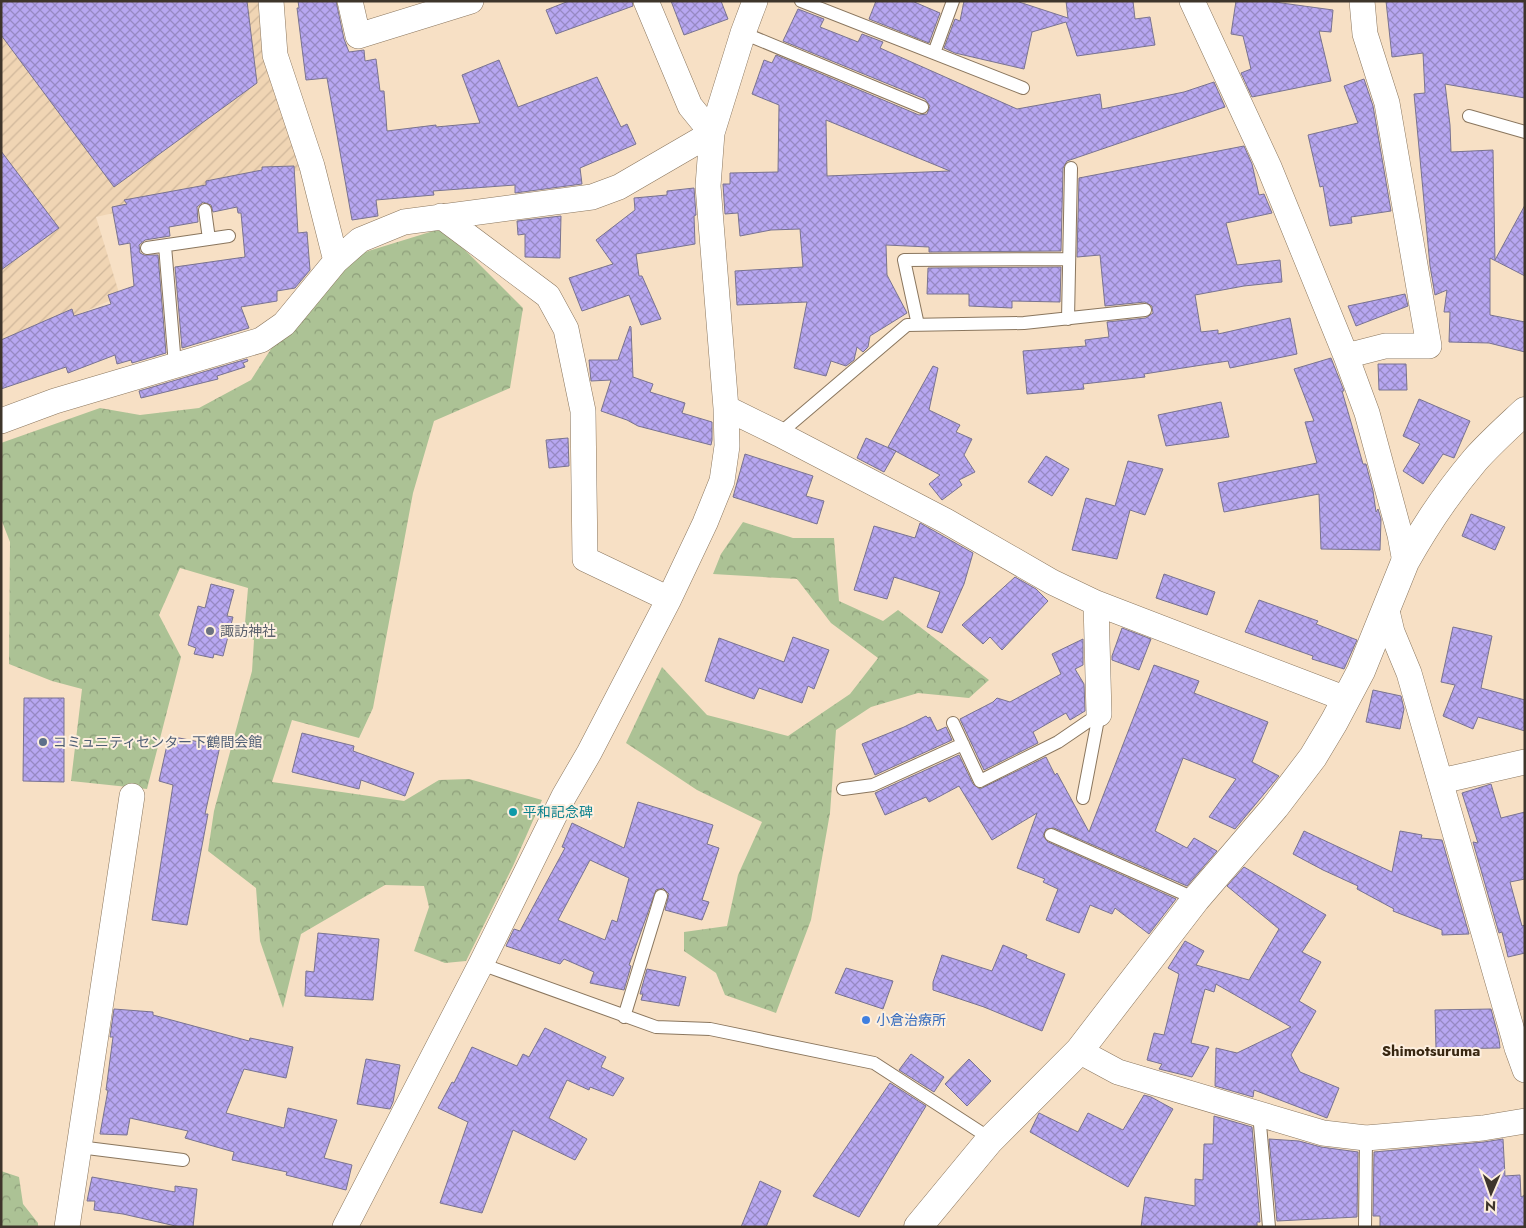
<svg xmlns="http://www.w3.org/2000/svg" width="1526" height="1228" font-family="Jost,'Noto Sans JP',sans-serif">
	<defs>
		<pattern id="industrial-furrows" width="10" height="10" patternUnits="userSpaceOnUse" patternTransform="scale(1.25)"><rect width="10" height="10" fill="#f0d5b4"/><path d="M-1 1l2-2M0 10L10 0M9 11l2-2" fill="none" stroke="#cfb79b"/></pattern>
		<pattern id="forest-crowns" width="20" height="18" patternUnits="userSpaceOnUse" patternTransform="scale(1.25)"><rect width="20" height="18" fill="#acc295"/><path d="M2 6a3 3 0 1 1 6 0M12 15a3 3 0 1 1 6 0" fill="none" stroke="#8d9e7a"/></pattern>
		<pattern id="building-cross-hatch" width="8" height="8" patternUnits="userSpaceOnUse" patternTransform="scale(1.25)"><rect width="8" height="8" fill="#b7a7f1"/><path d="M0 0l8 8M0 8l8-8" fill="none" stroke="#9689c3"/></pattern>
	</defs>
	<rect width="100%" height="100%" fill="#f7e0c5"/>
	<!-- industrial -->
	<path fill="url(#industrial-furrows)" d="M1 1H262L302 170 96 217 120 296 1 349Z"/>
	<!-- forest -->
	<path fill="url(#forest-crowns)" d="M443 228 523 308 510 388 434 421 413 493 373 708 359 738 292 720 272 782 404 801 439 780 469 779 542 800 513 866 466 961 445 963 414 951 429 907 424 886 385 885 301 934 283 1008 260 941 256 888 208 851 214 811 252 671 254 640 244 635 248 588 180 568 159 615 181 657 147 789 71 781 82 689 52 681 9 664 10 542 1 519V443L100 408 140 415 199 408 251 380 271 349 336 261Z
		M743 522 793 538H834L839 601 883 621 898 610 989 680 969 698 918 693 871 707 836 730 830 813 811 920 776 1013 725 995 716 973 684 951V932L727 926 738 875 762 822 697 790 626 743 662 667 707 715 788 736 850 694 878 658 831 623 797 579 713 574 721 554Z
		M1 1171 19 1177 23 1204 38 1223V1227H1Z"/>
	<!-- building -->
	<path fill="url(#building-cross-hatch)" stroke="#797390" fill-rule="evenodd" d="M1 1H247L257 83 114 187 1 35Z
		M298 1H336L344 39 349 52 364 50 365 61 376 59 380 91H384L387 131 436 125V127L480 123 462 75 499 60 518 107 597 77 621 127 627 124 636 144 580 168 582 184 515 193V185L433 191 434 195 376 200 378 216 352 220 327 78 306 80 297 8H299Z
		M569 1H632L633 6 556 34 546 10Z
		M671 1H721L728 19 684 35Z
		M876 1H912L940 13 929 43 869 19Z
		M964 1H1016L1068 18 1066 1H1133L1135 19 1150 17 1155 45 1077 56 1066 22 1032 32 1024 69 955 53 944 48 955 19 960 21Z
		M1236 1H1267L1333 10 1331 32 1319 31 1331 81 1252 97 1241 73 1251 69 1243 36 1231 34Z
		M1386 1H1525V98L1445 84 1450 125 1451 152 1493 150 1495 260 1525 205V276L1490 258V315L1525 322V352L1489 343 1449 342 1450 312H1444L1447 290 1435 295 1430 266 1414 94 1425 93 1423 53 1392 57Z
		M798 9 824 19 820 27 858 42 862 34 883 42 880 48 1017 109 1100 94 1102 109 1184 92 1214 82 1225 107 1067 161 1063 168 1061 251 929 252V247L886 245 887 275 907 313 870 336 868 347 863 352 857 347 854 360 846 366 831 361 826 376 794 368 807 302 737 305 735 271 803 267 800 229 771 230 740 236 738 213 725 214 723 184H730V173L778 172 779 105 752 94 764 60 772 63 776 55 919 115 927 114 930 106 925 99 783 41ZM826 120 950 171 827 176Z
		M1364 79 1373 106 1391 211 1351 217 1352 223 1330 226 1323 186 1320 187 1308 135 1358 123 1344 86Z
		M1244 146 1252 164 1259 195 1264 194 1272 213 1226 223 1237 265 1280 260 1282 282 1244 286 1195 295 1201 332 1218 330V334L1290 318 1297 354 1230 368 1228 361 1144 374 1145 377 1083 384 1084 389 1027 394 1023 351 1086 346 1085 340 1109 337 1107 322 1146 318 1153 313 1152 306 1145 302 1105 306 1100 255 1077 257 1079 178Z
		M1 151 59 228 1 270Z
		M294 166 298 233 307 232 310 270 295 288 277 291V301L241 307 249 328 182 348 175 267 245 257 241 213H238L237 207 213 212 211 205 203 202 197 207 198 222 169 227 170 236 145 240 139 245 140 253 144 255H158L166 353 132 363 131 360 117 364 115 355 68 373 66 367 1 389V340L72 309 74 316 111 304 108 295 134 286 130 243 119 245 112 207 127 204 124 200 206 185V181L262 170V167Z
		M694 188 696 215 694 216 695 244 636 254 639 276H642L661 319 641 325 629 295 582 311 569 278 613 264 596 240 635 210 634 198 667 195V191Z
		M561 216 560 258 525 257V234L518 235 517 221Z
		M1061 267 1060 302 1012 301V308L969 306V294H927L928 268Z
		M1405 294 1408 306 1356 326 1348 306Z
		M630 326 631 327 633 377 653 384 650 392 685 403 682 413 712 422V440L711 445 638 426 627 420 601 411 611 380 591 381 589 360H618Z
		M1331 358 1344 391H1342L1363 464H1366L1373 491 1376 512 1378 509 1381 519 1380 550 1321 549 1319 494 1224 512 1218 483 1317 463 1305 422 1314 421 1294 369Z
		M247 359 248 361 243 363 245 367 217 376 218 379 141 398 139 391Z
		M1378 364H1406L1407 390H1379Z
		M933 366 938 368 929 410 960 425 956 432 972 439 964 455 975 472 959 480 962 485 942 500 929 484 940 475 888 447Z
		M1419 399 1470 421 1454 458 1443 454 1423 484 1403 471 1420 444 1403 436Z
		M1221 402 1229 437 1166 446 1158 415Z
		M568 438 569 466 549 468 546 440Z
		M866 438 896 451 884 472 857 458Z
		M745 454 813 476 806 496 824 501 817 524 733 497Z
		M1046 456 1069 469 1052 496 1028 482Z
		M1128 461 1163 469 1145 515 1130 510 1117 559 1072 550 1086 498 1115 506Z
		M1471 514 1505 527 1495 550 1462 536Z
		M920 523 973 553 964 584 942 633 927 627 940 592 894 577 887 599 854 590 874 526 915 538Z
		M1164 574 1215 592 1207 615 1156 598Z
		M1015 577 1036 589 1048 601 1002 650 990 637 983 644 962 625Z
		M211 584 234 590 227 616 233 617 223 656 214 654 213 658 194 654 196 648 188 645 198 606 205 608Z
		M1259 600 1318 621 1316 624 1357 640 1344 669 1312 659 1313 656 1245 632Z
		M1453 627 1492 636 1481 688 1525 700V731L1478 717 1473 729 1443 716 1455 685 1441 682Z
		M1122 628 1151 639 1139 670 1112 660V656Z
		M793 637 829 650 814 689 808 686 802 703 759 688 754 699 705 681 719 638 784 662Z
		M1083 639V665L1075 669 1084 684 1085 711 1070 720 1066 713 1033 732 1038 743 984 770 960 719 993 702 997 698 1010 702 1061 674 1052 654Z
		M1154 665 1199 681 1194 693 1268 722 1252 762 1279 776 1235 829 1209 817 1236 779 1183 758 1155 831 1187 848 1194 838 1217 851 1187 886 1054 828 1046 829 1043 836 1048 842 1176 899 1149 934 1115 908 1112 914 1090 905 1079 933 1046 920 1058 889 1043 882 1045 879 1017 868 1037 813 992 840 959 786 929 802 926 797 885 815 875 793 959 755 973 784 980 789 1046 757 1055 775 1057 773 1089 832Z
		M1373 690 1401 696 1404 709 1400 729 1366 722Z
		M24 698H64V782L23 781Z
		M926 716 928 718 930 717 937 731 946 727 952 740 875 775 862 744 904 727Z
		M302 733 354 746 353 751 414 773 405 796 361 780 359 789 292 772Z
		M169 736 220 746 205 814H208L187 925 152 920 173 785 159 781Z
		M1491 784 1501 818 1525 812V879L1510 882 1522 926 1525 925V953L1508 957 1502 932 1499 933 1473 842 1478 843 1462 793Z
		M638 802 713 825 707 844 719 848 702 900 709 902 702 920 665 910 669 894 663 888 656 890 629 965 631 966 624 990 590 983 594 972 564 959 560 964 506 946 514 929 520 931 565 848 562 847 572 823 624 848ZM590 860 629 878 617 922 612 920 605 940 558 920Z
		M1304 831 1392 872 1400 831 1422 835 1421 838 1442 840 1469 934 1442 935V930L1393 911 1394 909 1357 889 1358 886 1323 870 1293 854Z
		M1244 867 1326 915 1302 952 1321 962 1299 1001 1316 1011 1291 1055 1300 1072 1339 1088 1327 1118 1254 1090 1253 1097 1215 1086 1216 1048 1237 1053 1291 1027 1216 984 1214 992 1205 989 1191 1043 1209 1047 1192 1077 1159 1069 1162 1064 1147 1060 1154 1033 1164 1035 1179 974 1168 968 1185 941 1204 951 1196 965 1249 980 1279 929 1227 886Z
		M318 933 379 939 373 1000 305 996 306 971 314 972Z
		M1003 945 1027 955 1026 958 1065 974 1042 1031 984 1007 933 990V982L942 955 992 971Z
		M846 968 893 981 883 1009 835 993Z
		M647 969 686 977 679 1006 641 1000 643 994H640Z
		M114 1009 153 1012V1015L249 1041 250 1038 293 1047 286 1078 244 1069 226 1113 284 1128 288 1108 337 1120 324 1158 352 1165 346 1190 286 1175 287 1172 232 1160 234 1152 185 1138 188 1131 130 1118 127 1135 100 1134 108 1090H106L113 1037H110Z
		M1491 1009 1499 1039 1500 1048 1436 1049 1435 1010Z
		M545 1028 606 1057 601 1067 624 1078 613 1096 590 1087 589 1090 567 1080 549 1118 587 1139 575 1160 513 1130 482 1213 440 1203 468 1122 438 1108 452 1082 454 1083 472 1047 517 1066 523 1054 529 1057Z
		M911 1054 944 1077 934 1092 899 1070Z
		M366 1059 400 1065 393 1102 390 1109 357 1104Z
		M969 1059 991 1081 967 1106 945 1084Z
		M890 1083 926 1106 859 1217 813 1196Z
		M1144 1095 1151 1097 1173 1109 1128 1187 1030 1132 1039 1113 1078 1132 1088 1113 1123 1130Z
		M1214 1116 1252 1127 1260 1222H1257V1227H1141L1145 1197 1195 1206V1179L1203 1180 1204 1144H1213Z
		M1269 1139 1299 1141 1321 1147 1358 1152 1357 1217 1277 1221Z
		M1503 1139 1505 1176 1520 1175 1521 1197 1525 1195V1227H1380V1216H1373L1374 1152 1484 1142Z
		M92 1177 175 1192V1186L197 1189 193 1227H180L123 1214 94 1210 95 1201H87Z
		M760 1181 781 1191 766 1227H741Z"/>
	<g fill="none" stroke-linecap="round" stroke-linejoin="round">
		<!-- lane casing -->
		<g stroke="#8a765e" stroke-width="14">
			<path id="lane" d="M801 1 1023 88
				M743 33 922 107
				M934 53 953 1
				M1469 116 1525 132
				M205 210 209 239
				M165 246 175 365
				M147 248 229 236
				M1068 319 1071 168
				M918 325 904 260 1069 259
				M779 434 907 325 1024 323 1145 310
				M953 723 980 781 1058 742 1099 714
				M843 789 873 785 963 744
				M1083 798 1099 714
				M1051 835 1196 899
				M481 964 656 1027 710 1029 874 1063 991 1139
				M624 1017 661 896
				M1259 1113 1269 1227
				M79 1147 183 1160
				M1365 1227 1366 1138"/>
		</g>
		<!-- street casing -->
		<g stroke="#8a765e" stroke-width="26">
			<path id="street" d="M271 1 275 55 312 166 336 261
				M350 1 358 36 471 1
				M1192 1 1269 167 1346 356 1367 413 1400 535 1405 562
				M441 216 548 296 566 329 583 411 585 559 669 599
				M1346 356 1385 346H1429L1387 103 1365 34 1362 1
				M726 408 779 434 946 521 1052 582 1096 603 1346 699
				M1 421 55 401 261 340 284 324 336 261 360 240 404 222 592 197 619 187 712 133 690 106 646 1
				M1096 603 1099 714
				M1387 611 1392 632 1409 673 1517 1048 1525 1070
				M1441 781 1525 762
				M1079 1051 1118 1072 1323 1133 1366 1138 1483 1128 1525 1121
				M67 1227 132 796
				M345 1227 481 964 564 796 589 753 669 599 705 523 722 481 727 446 726 408 708 186 712 133 743 33 755 1"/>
		</g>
		<!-- secondary casing -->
		<g stroke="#8a765e" stroke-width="29">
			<path id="secondary" d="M918 1227 989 1141 1079 1051 1196 899 1275 807 1313 757 1334 722 1361 671 1405 562C1425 526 1448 492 1475 460 1490 443 1508 427 1525 411"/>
		</g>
		<!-- lane -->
		<use href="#lane" stroke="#fff" stroke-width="12"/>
		<!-- street -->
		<use href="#street" stroke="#fff" stroke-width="25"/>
		<!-- secondary -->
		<use href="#secondary" stroke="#fff" stroke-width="28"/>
	</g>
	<!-- markers -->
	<circle fill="#6b7280" stroke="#fdefdf" stroke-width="2" cx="210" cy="631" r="5"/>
	<circle fill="#5c6f8a" stroke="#fdefdf" stroke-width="2" cx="43" cy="742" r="5"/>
	<circle fill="#0f9aa8" stroke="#fdefdf" stroke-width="2" cx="513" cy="812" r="5"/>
	<circle fill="#3f7fe0" stroke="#fdefdf" stroke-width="2" cx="866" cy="1020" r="5"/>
	<g text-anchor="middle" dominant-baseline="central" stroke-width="4" stroke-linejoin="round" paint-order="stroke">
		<!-- worship labels -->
		<g font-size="14" fill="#5b616d" stroke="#fdefdf" text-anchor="start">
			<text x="220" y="631">諏訪神社</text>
		</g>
		<!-- service labels -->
		<g font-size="14" fill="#4e5e75" stroke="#fdefdf" text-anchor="start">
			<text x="53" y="742">コミュニティセンター下鶴間会館</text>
		</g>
		<!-- culture labels -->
		<g font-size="14" fill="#0d838f" stroke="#fdefdf" text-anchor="start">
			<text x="523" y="812">平和記念碑</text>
		</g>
		<!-- shop labels -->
		<g font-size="14" fill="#366cbe" stroke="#fdefdf" text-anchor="start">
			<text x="876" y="1020">小倉治療所</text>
		</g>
		<!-- neighbourhood labels -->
		<g font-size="15" font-weight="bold" fill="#382711" stroke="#fdefdf">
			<text x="1431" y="1051">Shimotsuruma</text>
		</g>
	</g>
	<!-- border -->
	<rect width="1526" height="1228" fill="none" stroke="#3e352b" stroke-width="5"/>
	<!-- north arrow -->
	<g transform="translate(1491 1193) rotate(182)" stroke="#fdefdf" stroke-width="4" paint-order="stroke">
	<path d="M0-4L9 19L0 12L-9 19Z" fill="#3e352b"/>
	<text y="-8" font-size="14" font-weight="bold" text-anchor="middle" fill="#3e352b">N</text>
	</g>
</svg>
